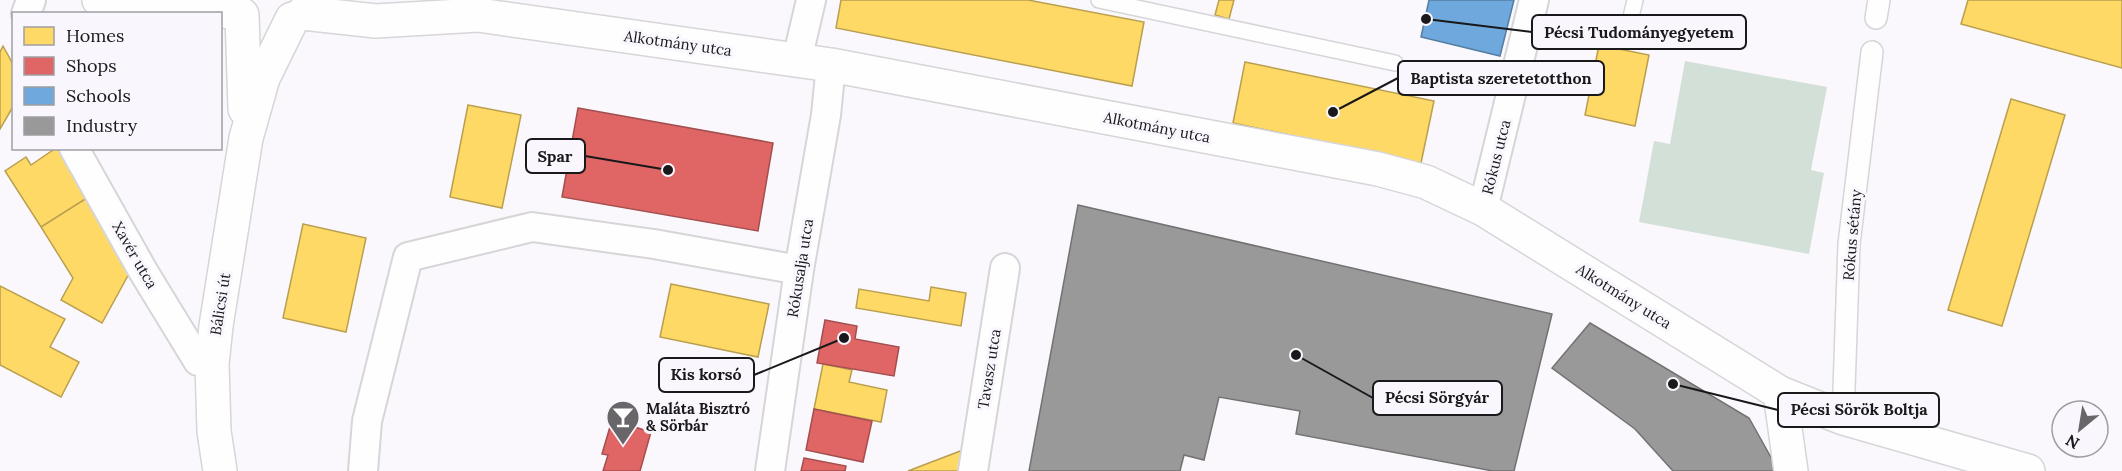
<svg xmlns="http://www.w3.org/2000/svg" width="2122" height="471" font-family="Lora,serif">
	<rect width="100%" height="100%" fill="#faf8fc"/>
	<!-- grass -->
	<path fill="#d3e0d8" d="M1685 61 1827 87 1811 170 1824 173 1809 254 1639 222 1654 141 1670 144Z"/>
	<!-- homes -->
	<path fill="#ffd966" stroke="#ba9f4f" stroke-width="1.5" d="M841 0H1028L1144 22 1132 86 836 28Z
		M1219 0H1234L1229 19 1215 15Z
		M1968 0H2122V68L1961 24Z
		M1599 45 1649 55 1635 126 1585 115Z
		M3 46 14 66V105L0 129V52Z
		M1245 62 1434 101 1421 163 1233 123Z
		M2011 99 2065 115 2002 326 1948 310Z
		M468 105 521 115 502 208 450 197Z
		M56 148H59L90 196 41 227 5 171 26 157 31 165Z
		M90 196 131 270 102 323 61 300 73 278 41 227Z
		M303 224 366 238 346 332 283 318Z
		M671 284 769 304 758 357 660 337Z
		M0 286 65 319 50 347 79 362 61 397 0 365Z
		M931 287 966 293 961 326 856 308 859 289 929 301Z
		M823 364 852 370 849 382 887 390 881 422 814 409Z
		M963 450 961 471H908Z"/>
	<!-- shops -->
	<path fill="#e06666" stroke="#a44f4f" stroke-width="1.5" d="M578 108 773 143 758 231 562 197Z
		M825 320 857 326 855 339 899 347 894 376 817 363Z
		M814 409 872 421 863 462 806 450Z
		M612 420 651 432 640 471H603L608 455 602 454Z
		M804 458 846 466 845 471H801Z"/>
	<!-- schools -->
	<path fill="#6fa8dc" stroke="#557da2" stroke-width="1.5" d="M1429 0H1514L1500 56 1421 37Z"/>
	<!-- industry -->
	<path fill="#999" stroke="#737273" stroke-width="1.5" d="M1078 205 1552 314 1514 471H1493L1296 434 1300 411 1219 397 1204 460 1184 455 1180 471H1029Z
		M1590 323 1749 418 1773 461 1775 471H1673L1635 429 1552 368Z"/>
	<g fill="none" stroke-linecap="round" stroke-linejoin="round">
		<!-- service casing -->
		<g stroke="#d6d5d7" stroke-width="18">
			<path id="service" d="M1099 0 1395 63
				M1626 38 1635 0"/>
		</g>
		<!-- pedestrian casing -->
		<g stroke="#d6d5d7" stroke-width="24">
			<path id="pedestrian" d="M1876 18 1879 0
				M1843 418 1849 244 1872 52"/>
		</g>
		<!-- minor casing -->
		<g stroke="#d6d5d7" stroke-width="32">
			<path id="minor" d="M26 14 31 0
				M797 60 811 0
				M74 148 143 271 198 361
				M1483 209 1534 0
				M363 471 367 421 408 257 532 227 654 244 799 270
				M770 471 799 270 826 115 831 65
				M973 471 1005 268"/>
		</g>
		<!-- tertiary casing -->
		<g stroke="#d6d5d7" stroke-width="36">
			<path id="tertiary" d="M99 0 158 9 206 8 241 14
				M303 13 376 21 478 15 831 65 1378 169 1426 182 1483 209 1780 393 1843 418 2028 471
				M242 15 245 109
				M1780 393 1791 471
				M220 471 214 431 212 364 216 326 246 138 263 78 292 19"/>
		</g>
		<!-- service -->
		<use href="#service" stroke="#fefeff" stroke-width="15"/>
		<!-- pedestrian -->
		<use href="#pedestrian" stroke="#fefeff" stroke-width="21"/>
		<!-- minor -->
		<use href="#minor" stroke="#fefeff" stroke-width="28"/>
		<!-- tertiary -->
		<use href="#tertiary" stroke="#fefeff" stroke-width="33"/>
	</g>
	<!-- icons -->
	<defs>
		<g id="bar-pin" transform="scale(1.725)"><path d="M0 17L-7.5 6A9.5 9.5 0 1 1 7.5 6Z" fill="#686669" stroke="#f9f7fd"/><path d="M-6-5H6L.8 .8V4.5H3.5V6h-7V4.5H-.8V.8Z" fill="#fff"/></g>
	</defs>
	<g fill-rule="evenodd">
		<use href="#bar-pin" x="623" y="417"/>
	</g>
	<g text-anchor="middle" dominant-baseline="central" stroke-width="6" stroke-linejoin="round" paint-order="stroke">
		<!-- street labels -->
		<g font-size="15" fill="#19181a" stroke="#f9f7fd">
			<text transform="translate(678 43) rotate(8)">Alkotmány utca</text>
			<text transform="translate(1157 127) rotate(11)">Alkotmány utca</text>
			<text transform="translate(1496 157) rotate(-76)">Rókus utca</text>
			<text transform="translate(1852 235) rotate(-85)">Rókus sétány</text>
			<text transform="translate(135 255) rotate(60)">Xavér utca</text>
			<text transform="translate(800 268) rotate(-81)">Rókusalja utca</text>
			<text transform="translate(1624 296) rotate(32)">Alkotmány utca</text>
			<text transform="translate(220 304) rotate(-81)">Bálicsi út</text>
			<text transform="translate(989 369) rotate(-81)">Tavasz utca</text>
		</g>
		<!-- poi labels -->
		<g font-size="15" font-weight="bold" fill="#19181a" stroke="#f9f7fd" text-anchor="start">
			<text x="646" y="408">Maláta Bisztró<tspan x="646" dy="17">&amp; Sörbár</tspan></text>
		</g>
	</g>
	<!-- callouts -->
	<path fill="none" stroke="#19181a" stroke-width="2" d="M1426 19L1532 32M1333 112L1398 78M668 170L585 156M844 338L754 375M1296 355L1373 398M1673 384L1778 410"/>
	<g fill="#19181a" stroke="#f9f7fd" stroke-width="2">
		<circle cx="1426" cy="19" r="6"/>
		<circle cx="1333" cy="112" r="6"/>
		<circle cx="668" cy="170" r="6"/>
		<circle cx="844" cy="338" r="6"/>
		<circle cx="1296" cy="355" r="6"/>
		<circle cx="1673" cy="384" r="6"/>
	</g>
	<g fill="#f9f7fd" stroke="#19181a" stroke-width="2">
		<rect x="1532" y="15" width="214" height="34" rx="6"/>
		<rect x="1398" y="61" width="206" height="34" rx="6"/>
		<rect x="526" y="139" width="59" height="34" rx="6"/>
		<rect x="659" y="358" width="95" height="34" rx="6"/>
		<rect x="1373" y="381" width="129" height="34" rx="6"/>
		<rect x="1778" y="393" width="161" height="34" rx="6"/>
	</g>
	<g font-size="16" text-anchor="middle" font-weight="bold" fill="#19181a">
		<text x="1639" y="38">Pécsi Tudományegyetem</text>
		<text x="1501" y="84">Baptista szeretetotthon</text>
		<text x="555" y="162">Spar</text>
		<text x="706" y="380">Kis korsó</text>
		<text x="1437" y="403">Pécsi Sörgyár</text>
		<text x="1859" y="415">Pécsi Sörök Boltja</text>
	</g>
	<!-- legend -->
	<rect x="12" y="12" width="210" height="138" fill="#f9f7fd" stroke="#9f9ea2" stroke-width="1.5"/>
	<rect x="24" y="27" width="30" height="18" fill="#ffd966" stroke="#9f9ea2" stroke-width="1.5"/>
	<text x="66" y="42" font-size="18" fill="#19181a">Homes</text>
	<rect x="24" y="57" width="30" height="18" fill="#e06666" stroke="#9f9ea2" stroke-width="1.5"/>
	<text x="66" y="72" font-size="18" fill="#19181a">Shops</text>
	<rect x="24" y="87" width="30" height="18" fill="#6fa8dc" stroke="#9f9ea2" stroke-width="1.5"/>
	<text x="66" y="102" font-size="18" fill="#19181a">Schools</text>
	<rect x="24" y="117" width="30" height="18" fill="#999999" stroke="#9f9ea2" stroke-width="1.5"/>
	<text x="66" y="132" font-size="18" fill="#19181a">Industry</text>
	<!-- north arrow -->
	<g transform="translate(2080 429) rotate(210)"><circle r="28" fill="#f9f7fd" stroke="#9f9ea2" stroke-width="1.5"/>
	<path d="M0-4.5L10 22L0 15L-10 22Z" fill="#686669"/>
	<text y="-9" font-size="16" font-weight="bold" text-anchor="middle" fill="#19181a">N</text>
	</g>
</svg>
